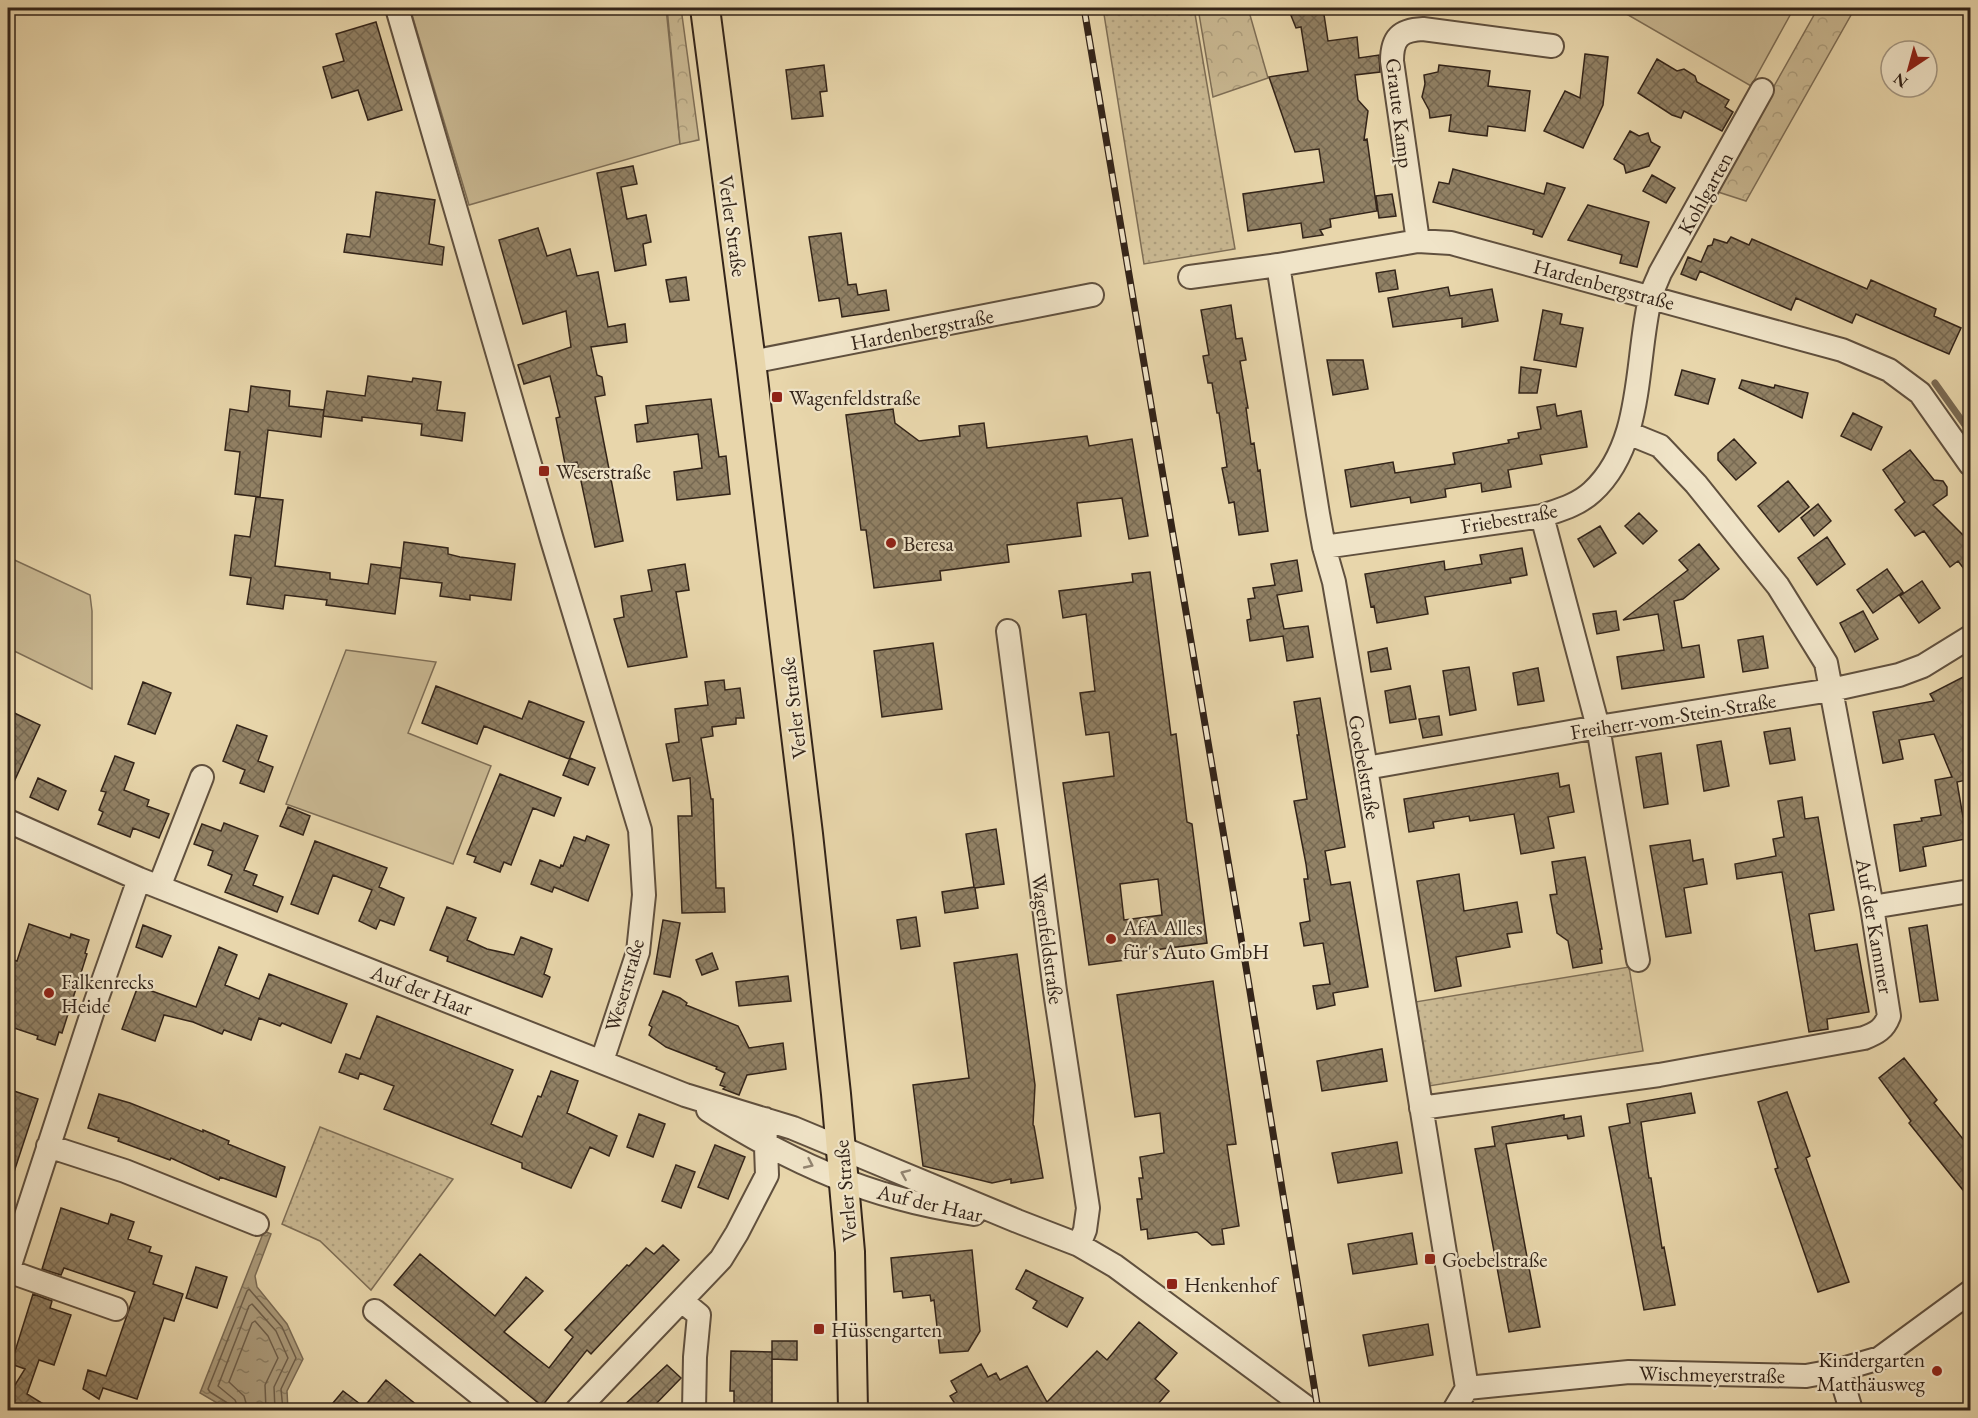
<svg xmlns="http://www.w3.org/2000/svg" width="1978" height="1418" font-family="'EB Garamond',serif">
	<defs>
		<pattern id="forest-crowns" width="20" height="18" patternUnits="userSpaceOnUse" patternTransform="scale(1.5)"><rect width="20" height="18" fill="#c9b892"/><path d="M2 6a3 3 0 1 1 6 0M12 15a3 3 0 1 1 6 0" fill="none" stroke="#ad9e7d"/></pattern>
		<pattern id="park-dots" width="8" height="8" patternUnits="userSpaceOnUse" patternTransform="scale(1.5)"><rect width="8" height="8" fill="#c9b892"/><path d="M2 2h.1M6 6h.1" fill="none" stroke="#ad9e7d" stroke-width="1.8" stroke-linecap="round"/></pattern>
		<pattern id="water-ripples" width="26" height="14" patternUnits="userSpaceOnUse" patternTransform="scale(1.5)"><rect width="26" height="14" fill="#aa9979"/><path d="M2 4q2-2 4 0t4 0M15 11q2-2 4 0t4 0" fill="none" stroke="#8b7d62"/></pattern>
		<pattern id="building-cross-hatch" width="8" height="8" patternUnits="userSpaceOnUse" patternTransform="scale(1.5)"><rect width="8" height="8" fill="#918165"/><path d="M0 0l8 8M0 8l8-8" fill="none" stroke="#776952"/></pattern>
	</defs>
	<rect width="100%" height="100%" fill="#e8d6ab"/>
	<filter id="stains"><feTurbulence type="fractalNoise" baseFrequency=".00333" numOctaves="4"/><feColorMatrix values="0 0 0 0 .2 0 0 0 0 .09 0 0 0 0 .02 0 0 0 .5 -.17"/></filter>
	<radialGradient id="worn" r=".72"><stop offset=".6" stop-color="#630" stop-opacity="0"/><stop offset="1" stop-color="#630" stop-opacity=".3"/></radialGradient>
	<!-- grass -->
	<path fill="#c9b892" stroke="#7e6e56" stroke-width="1.5" d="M410 8H666L680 144 469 205Z
		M1616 8H1794L1751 86Z
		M8 557 90 595 92 611V689L8 648Z
		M346 650 436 662 408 733 491 766 453 864 286 804Z"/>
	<!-- forest -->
	<path fill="url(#forest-crowns)" stroke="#7e6e56" stroke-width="1.5" d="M667 8H681L699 140 680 144Z
		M1198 8H1248L1268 78 1213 97Z
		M1818 8H1855L1746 201 1715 191Z"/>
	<!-- park -->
	<path fill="url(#park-dots)" stroke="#7e6e56" stroke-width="1.5" d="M1103 8H1194L1235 249 1144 264Z
		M1629 967 1643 1051 1429 1086 1415 1002Z
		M320 1127 453 1179 371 1290 320 1241 282 1224Z"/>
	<!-- water -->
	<path fill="url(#water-ripples)" stroke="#7a6a53" stroke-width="1.5" d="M264 1231 271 1234 255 1276 257 1287 287 1324 303 1359 287 1391 288 1410H229L200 1393Z"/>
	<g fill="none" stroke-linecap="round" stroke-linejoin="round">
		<!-- shore -->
		<path stroke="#6e5e49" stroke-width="1.5" d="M231 1410 229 1404 210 1392 208 1389 247 1291 249 1289 282 1327 296 1358 281 1389 283 1410
			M239 1410 235 1400 218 1386 249 1306 252 1304 276 1331 288 1358 274 1387 275 1410
			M248 1410 244 1396 229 1382 252 1323 255 1321 268 1336 278 1358 265 1385 266 1410"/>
		<!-- stream -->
		<path stroke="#7a6a53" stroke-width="7" d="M1935 383 1970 432"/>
	</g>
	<!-- building -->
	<path fill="url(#building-cross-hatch)" stroke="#332419" stroke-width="1.5" fill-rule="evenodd" d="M1288 8H1323L1328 41 1357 37 1359 58 1379 55 1380 72 1355 75 1358 100 1368 111 1364 140 1367 139 1377 211 1330 219 1331 227 1320 230 1323 235 1303 238 1301 223 1248 231 1243 194 1324 182 1319 149 1295 152 1269 77 1308 71 1301 27 1296 28Z
		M376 22 402 110 368 120 358 90 332 98 323 67 344 61 336 34Z
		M1585 54 1608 57 1603 105 1583 148 1544 131 1565 91 1580 98Z
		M1657 59 1677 71 1684 69 1695 76 1697 82 1729 100 1725 107 1733 112 1722 131 1684 111 1681 118 1672 115 1638 93Z
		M824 65 827 91 820 92 823 116 792 119 786 70Z
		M1439 65 1490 71 1488 86 1530 91 1525 131 1488 126 1487 136 1470 134 1449 131 1451 115 1430 118 1429 110 1422 97 1425 84 1424 75 1438 72Z
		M1630 131 1639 136 1648 133 1651 142 1660 147 1649 166 1626 173 1624 165 1614 159Z
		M633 166 637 184 621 187 627 219 646 215 651 242 643 244 646 265 615 271 597 173Z
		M1453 169 1544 194 1547 183 1565 188 1542 237 1533 234 1534 230 1433 202 1439 182 1449 184Z
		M1652 175 1675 188 1666 203 1643 191Z
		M376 192 435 200 429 244 444 247 442 265 344 252 347 234 370 237Z
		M1392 194 1396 216 1379 218 1376 196Z
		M1588 205 1649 222 1637 267 1620 263 1622 255 1568 240Z
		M538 228 547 256 570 249 577 276 598 272 608 327 625 324 627 342 591 347 597 375 602 377 605 395 595 397 623 541 595 547 577 462 565 464 556 418 560 417 550 376 524 384 518 365 571 347 566 311 523 324 499 240Z
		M841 233 848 285 856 284 858 295 886 290 889 310 842 317 839 298 819 301 809 237Z
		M1731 237 1749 245 1752 239 1867 289 1871 280 1936 309 1934 316 1961 328 1949 354 1856 314 1852 323 1796 298 1791 310 1700 271 1696 280 1681 274 1688 257 1701 262 1708 246 1712 245 1714 239 1727 243Z
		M1395 270 1398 289 1379 292 1376 273Z
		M686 277 689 300 670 302 666 280Z
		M1448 287 1450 296 1492 289 1498 321 1462 327V318L1393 327 1388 298Z
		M1231 305 1236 339 1242 338 1246 360 1240 361 1248 408H1246L1251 444 1254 443 1258 471 1260 470 1268 531 1239 535 1234 502 1229 503 1222 468 1227 467 1219 413H1217L1212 383H1208L1203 356 1209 355 1201 310Z
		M1543 310 1562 314 1560 324 1583 328 1576 367 1534 360Z
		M1327 360H1363L1368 389 1333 395Z
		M1521 367 1541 370 1537 393H1519Z
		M1682 370 1715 379 1708 404 1675 395Z
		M368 376 412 382 413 378 441 382 437 410 465 413 462 441 421 435 422 424 362 417V421L323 416 327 391 365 396Z
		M1742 380 1774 388 1775 385 1808 393 1802 418 1739 388Z
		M251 386 290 391 289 406 324 410 321 437 268 430 260 497 235 494 240 452 225 450 230 409 248 412Z
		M711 399 719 457 726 456 730 494 677 500 674 472 702 468 698 434 637 442 635 425 648 423 646 406Z
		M1555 404 1557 416 1581 411 1587 447 1540 455 1542 464 1508 470 1511 487 1482 492 1481 483 1445 489 1446 497 1411 503 1410 497 1351 507 1345 470 1393 462 1395 473 1455 464 1453 453 1509 443 1508 440 1519 438 1518 433 1541 429 1537 407Z
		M893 409 895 423 919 441 960 436 959 426 984 423 987 448 1087 436 1089 446 1132 439 1148 536 1129 539 1122 498 1077 503 1081 536 1007 545 1009 562 940 571 941 580 874 588 866 530H861L846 415Z
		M1853 413 1882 427 1871 450 1841 436Z
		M1734 439 1756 463 1736 480 1718 460V453Z
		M1910 450 1934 480 1943 481 1947 487V495L1933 505 1971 543V578L1958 561 1950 567 1924 531 1915 536 1895 510 1905 502 1883 470Z
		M1788 481 1809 507 1779 532 1758 506Z
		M256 497 283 500 275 566 330 573V579L368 584 371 564 401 568 395 614 326 605 327 600 285 595 283 609 247 604 251 578 230 575 235 535 250 537Z
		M1818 504 1831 521 1814 536 1801 518Z
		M1639 513 1657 531 1643 544 1625 526Z
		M1600 526 1616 553 1594 567 1578 539Z
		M1827 537 1845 564 1817 585 1798 558Z
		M404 542 448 548V554L460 557 515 564 511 600 470 595V600L440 596 442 583 400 578Z
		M1699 544 1719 569 1683 599 1674 601 1682 648 1699 645 1704 677 1622 689 1617 657 1664 650 1658 614 1623 620 1688 570 1679 560Z
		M1522 548 1527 575 1510 578 1511 583 1425 597 1428 614 1377 623 1374 606 1371 607 1365 574 1444 561 1445 570 1482 564 1480 555Z
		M1297 560 1302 591 1277 595 1284 629 1308 626 1313 657 1287 661 1283 636 1250 641 1247 620 1251 619 1248 599 1255 598 1253 588 1275 585 1271 564Z
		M685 564 689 590 676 592 687 657 628 667 614 619 624 617 621 596 652 591 648 570Z
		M1887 569 1903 592 1873 613 1857 590Z
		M1150 572 1171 735 1176 734 1187 822 1192 824 1207 943 1139 952 1140 958 1089 965 1063 783 1114 776 1109 732 1086 735 1080 693 1095 691 1086 614 1063 618 1059 591 1133 582 1132 574ZM1158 879 1162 915 1124 920 1120 884Z
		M1922 581 1940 608 1919 623 1900 596Z
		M1616 611 1619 630 1597 634 1593 614Z
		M1863 611 1878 639 1855 652 1840 623Z
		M1763 636 1768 668 1743 672 1738 640Z
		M933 643 942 709 882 717 874 651Z
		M1387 648 1391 669 1371 672 1368 652Z
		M1469 667 1476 710 1450 715 1443 671Z
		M1538 668 1544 701 1518 705 1513 673Z
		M1971 673V779L1957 782 1963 817 1971 816V838L1923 847 1926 866 1900 871 1894 825 1922 821 1921 818 1941 815 1935 780 1952 777 1934 734 1899 740 1903 759 1883 763 1873 712 1934 701 1930 694Z
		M724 680 725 690 740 688 744 718H736V724L712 727 713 736 701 738 711 799H713L716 888H724L725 912 682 913 678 816H692L690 778 673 781 666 744 679 742 675 709 708 705 705 682Z
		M143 682 171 693 155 734 128 724Z
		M436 686 522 719 529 701 584 722 569 759 484 726 477 744 422 723Z
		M1410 686 1416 719 1390 723 1385 691Z
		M1320 698 1345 847 1325 851 1331 885 1350 882 1368 987 1333 993 1335 1005 1317 1009 1313 986 1330 984 1323 943 1304 946 1300 923 1310 921 1304 879H1308L1306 864 1294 801 1307 799 1297 735H1299L1294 702Z
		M8 710 40 725 8 795Z
		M1439 716 1442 735 1423 738 1419 719Z
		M237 725 267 736 258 761 273 767 264 792 240 783 245 770 223 761Z
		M1790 728 1795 760 1770 764 1764 732Z
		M1721 741 1729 786 1704 791 1697 745Z
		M1661 753 1668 804 1644 808 1636 757Z
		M115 756 134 763 124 790 149 800 147 806 169 814 159 838 133 828 130 837 98 824 103 812 99 810 106 792 101 791Z
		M570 758 595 768 588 785 563 775Z
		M1558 773 1560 787 1569 785 1574 812 1548 817 1554 848 1521 854 1514 814 1470 821 1469 816 1433 822 1434 828 1409 832 1404 799Z
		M500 774 561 798 554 816 533 808 511 865 504 862 500 872 474 862 476 857 467 854Z
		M38 778 66 791 58 810 30 797Z
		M1802 797 1805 819 1818 817 1834 910 1809 914 1815 951 1857 944 1869 1012 1827 1019 1828 1029 1809 1032 1782 872 1737 879 1735 864 1776 856 1773 839 1784 837 1778 801Z
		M288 807 310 816 303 835 280 826Z
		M224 823 258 836 244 870 257 875 253 885 283 897 277 912 225 892 232 875 208 865 213 851 194 844 202 824 221 831Z
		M996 829 1004 884 975 888 978 908 945 913 942 892 974 887 966 834Z
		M587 836 609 845 588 901 554 887 552 892 531 884 540 860 560 868 561 865 563 866 574 837 585 841Z
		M1690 840 1693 861 1703 859 1707 884 1684 888 1691 933 1666 937 1650 846Z
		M315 841 387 868 379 887 404 898 394 925 380 920 376 929 359 921 372 890 333 875 318 914 291 904Z
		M1585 857 1602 949H1600L1602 963 1573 968 1568 941 1557 933 1550 895 1557 894 1552 862Z
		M1459 874 1464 911 1517 902 1522 932 1507 934 1510 947 1456 957 1461 986 1435 991 1417 881Z
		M447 907 476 918 467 940 487 949 514 955 521 937 552 949 544 974 550 977 542 997 447 961 448 957 430 950Z
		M916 917 920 946 901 949 897 920Z
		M663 920 680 923 670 977 654 974Z
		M29 924 70 938 71 934 89 940 85 953 87 954 62 1033 59 1032 55 1045 37 1039 38 1036 8 1026V978L13 960 17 961Z
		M143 925 171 936 162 957 136 947Z
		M1927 925 1938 1000 1920 1002 1909 928Z
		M219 947 237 955 225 985 259 999 269 974 347 1004 331 1043 282 1023 280 1026 259 1018 251 1040 224 1030 222 1034 193 1022 164 1015 155 1041 122 1029 138 986 196 1007Z
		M712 953 718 969 702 975 696 960Z
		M1017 954 1035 1085 1033 1125 1034 1126 1043 1178 1011 1183V1179L992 1183 923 1166 913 1085 969 1078 954 963Z
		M788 976 791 1001 739 1006 736 982Z
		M1213 981 1236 1144 1227 1145 1239 1226 1222 1229 1224 1244 1212 1245 1197 1232 1148 1239 1147 1229 1141 1230 1137 1199H1142L1139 1178H1143L1140 1157 1164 1153 1160 1113 1135 1117 1117 995Z
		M663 991 680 998 687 1003 686 1005 738 1026 749 1048 783 1043 786 1069 747 1075 739 1095 723 1089 725 1087 720 1085 725 1073 716 1069 717 1067 666 1047 649 1035 652 1027 649 1025Z
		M377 1016 513 1070 491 1124 522 1137 538 1096 541 1097 551 1071 578 1081 567 1113 617 1136 609 1156 590 1147 571 1188 522 1168V1163L384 1109 394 1086 360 1073 358 1079 339 1072 346 1054 360 1059Z
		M1382 1049 1387 1081 1322 1091 1317 1061Z
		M1904 1058 1937 1100 1934 1103 1971 1149V1200L1909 1123 1911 1121 1879 1078Z
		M8 1089 38 1099 11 1181 8 1180Z
		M1787 1092 1810 1156 1806 1158 1849 1282 1818 1292 1775 1169 1778 1168 1758 1102Z
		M1691 1093 1695 1113 1641 1122 1649 1178H1651L1662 1248 1664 1247 1675 1305 1644 1310 1609 1127 1630 1123 1627 1104Z
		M99 1094 130 1103 203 1132V1130L229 1141 228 1144 285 1167 276 1197 220 1177 219 1180 171 1158 170 1160 118 1141 119 1138 88 1128Z
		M639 1114 665 1124 653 1157 627 1147Z
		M1564 1115V1119L1581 1116 1584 1136 1568 1139 1567 1135 1506 1144 1540 1327 1509 1332 1475 1149 1495 1146 1492 1127Z
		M1397 1142 1402 1173 1338 1183 1332 1153Z
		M715 1145 745 1157 728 1199 698 1187Z
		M676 1165 695 1172 681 1208 662 1201Z
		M61 1208 108 1224 111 1214 134 1222 128 1239 151 1247 149 1252 162 1256 153 1284 183 1294 174 1321 164 1318 137 1399 103 1388 99 1399 83 1389 88 1370 106 1376 135 1292 64 1268 61 1275 42 1269Z
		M1412 1233 1417 1264 1353 1274 1348 1244Z
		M663 1245 679 1260 591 1354 587 1350 542 1406 394 1285 420 1254 495 1316 526 1277 543 1291 504 1332 549 1368 573 1337 565 1330 627 1265 629 1266 646 1248 654 1254Z
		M972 1250 980 1331 968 1351 940 1353 934 1300 931 1301 930 1295 903 1298 902 1291 894 1292 891 1258Z
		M196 1267 227 1277 217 1308 186 1298Z
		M1026 1270 1083 1298 1067 1327 1033 1308 1037 1301 1016 1289Z
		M33 1294 52 1301 50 1308 71 1315 54 1365 39 1360 27 1394 53 1410H8V1396L25 1369 11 1364Z
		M1139 1322 1177 1353 1155 1379 1169 1391 1153 1410H959L950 1396 957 1392 951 1381 981 1364 988 1377 996 1373 1000 1380 1027 1366 1047 1402 1097 1351 1107 1360Z
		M1428 1324 1433 1355 1369 1366 1363 1335Z
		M772 1341H797V1360L772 1359Z
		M731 1351 772 1352V1410H734V1391H730Z
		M667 1365 681 1378 650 1410H619Z
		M386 1380 423 1410H327L343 1391 364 1407Z"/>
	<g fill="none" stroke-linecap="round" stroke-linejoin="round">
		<!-- minor casing -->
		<g stroke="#60503e" stroke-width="26">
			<path id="minor" d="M397 8 552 540 640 830 644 895 638 952 602 1061
				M1418 241 1392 61C1392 38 1400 30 1423 29L1552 46
				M1278 265 1318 514 1324 547 1334 582 1366 768 1467 1388 1454 1410
				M1190 277 1278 265 1418 241 1451 243 1842 350 1889 370 1920 393 1970 464
				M751 362 1092 295
				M1542 516 1598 727 1638 960
				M1324 547 1542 516C1559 510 1578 505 1592 492 1644 444 1635 363 1650 299 1652 290 1657 281 1660 273L1762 90
				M1008 631 1055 991 1088 1208 1085 1230 1079 1245
				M1366 768 1598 727 1831 690 1899 675 1923 666 1970 637
				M8 821 139 879 685 1095 793 1128 1017 1221 1079 1245 1115 1266 1310 1410
				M159 887 202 777
				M1872 907 1970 891
				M1421 1108 1659 1075 1864 1038C1877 1033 1884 1029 1889 1016L1872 907 1826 663 1778 586 1696 484 1660 446 1628 433
				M708 1110C766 1147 831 1180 898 1198 923 1205 949 1210 974 1214
				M48 1146 125 1171 257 1224
				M8 1271 96 1001 139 879
				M8 1271 116 1309
				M682 1301 699 1315 695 1357 694 1410
				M375 1311 499 1410
				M1839 1370 1851 1410
				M1467 1388 1629 1372 1806 1376 1839 1370 1880 1358 1970 1292
				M577 1410 721 1259 737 1233 767 1175 765 1119"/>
		</g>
		<!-- major casing -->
		<g stroke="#332419" stroke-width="32">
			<path id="major" d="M705 8 751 362 808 834 836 1094 850 1252 853 1410"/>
		</g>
		<!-- minor -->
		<use href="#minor" stroke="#f0e4c8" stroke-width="22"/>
		<!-- major -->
		<use href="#major" stroke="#e8d6ab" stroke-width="28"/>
		<!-- rail casing -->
		<g stroke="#332419" stroke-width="7">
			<path id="rail" d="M1084 8 1247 973 1318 1410"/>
		</g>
		<!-- rail -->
		<use href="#rail" stroke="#f0e4c8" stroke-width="4.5" stroke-dasharray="14" stroke-linecap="butt"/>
	</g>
	<!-- one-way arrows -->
	<defs><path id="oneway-chevron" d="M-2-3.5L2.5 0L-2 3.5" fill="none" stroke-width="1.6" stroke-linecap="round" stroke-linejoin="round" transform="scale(1.5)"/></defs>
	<g stroke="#928470">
		<use href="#oneway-chevron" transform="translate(809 1164) rotate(25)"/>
		<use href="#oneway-chevron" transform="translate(905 1174) rotate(-157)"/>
	</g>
	<!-- markers -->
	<g fill="#8f2418" stroke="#f0e4c8" stroke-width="2">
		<rect x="771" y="391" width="12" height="12" rx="3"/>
		<rect x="538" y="465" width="12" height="12" rx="3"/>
		<circle cx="891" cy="543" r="6"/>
		<circle cx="1111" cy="939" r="6"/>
		<circle cx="49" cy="993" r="6"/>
		<rect x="1424" y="1253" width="12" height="12" rx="3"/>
		<rect x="1166" y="1278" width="12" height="12" rx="3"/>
		<rect x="813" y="1323" width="12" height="12" rx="3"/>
		<circle cx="1937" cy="1371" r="6"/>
	</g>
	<g text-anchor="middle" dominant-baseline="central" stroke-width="4.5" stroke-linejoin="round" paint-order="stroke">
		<!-- street labels -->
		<g font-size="21" fill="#332419" stroke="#f0e4c8">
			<text transform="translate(1400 113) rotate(83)">Graute Kamp</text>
			<text transform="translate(1705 193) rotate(-61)">Kohlgarten</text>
			<text transform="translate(733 226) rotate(82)">Verler Straße</text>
			<text transform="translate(1604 284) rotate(15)">Hardenbergstraße</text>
			<text transform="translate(922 329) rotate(-11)">Hardenbergstraße</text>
			<text transform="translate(1509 518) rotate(-10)">Friebestraße</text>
			<text transform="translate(793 708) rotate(-97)">Verler Straße</text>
			<text transform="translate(1673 716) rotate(-9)">Freiherr-vom-Stein-Straße</text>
			<text transform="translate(1365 767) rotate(80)">Goebelstraße</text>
			<text transform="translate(1875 926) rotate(80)">Auf der Kammer</text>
			<text transform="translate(1048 939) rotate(82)">Wagenfeldstraße</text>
			<text transform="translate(624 985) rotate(-74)">Weserstraße</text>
			<text transform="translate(422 990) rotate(21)">Auf der Haar</text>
			<text transform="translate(845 1191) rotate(-95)">Verler Straße</text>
			<text transform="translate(930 1203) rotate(13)">Auf der Haar</text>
			<text transform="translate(1712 1374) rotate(1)">Wischmeyerstraße</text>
		</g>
		<!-- poi labels -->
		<g font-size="21" fill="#332419" stroke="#f0e4c8" text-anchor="start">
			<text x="789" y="397">Wagenfeldstraße</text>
			<text x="556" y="471">Weserstraße</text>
			<text x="903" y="543">Beresa</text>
			<text x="1123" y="927">AfA Alles<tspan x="1123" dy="24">für's Auto GmbH</tspan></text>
			<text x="61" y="981">Falkenrecks<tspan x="61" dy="24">Heide</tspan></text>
			<text x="1442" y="1259">Goebelstraße</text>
			<text x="1184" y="1284">Henkenhof</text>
			<text x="831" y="1329">Hüssengarten</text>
			<text x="1925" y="1359" text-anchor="end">Kindergarten<tspan x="1925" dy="24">Matthäusweg</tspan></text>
		</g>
	</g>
	<!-- margin -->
	<rect width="1978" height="1418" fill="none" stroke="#e8d6ab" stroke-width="30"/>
	<rect x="9" y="9" width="1960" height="1400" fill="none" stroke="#332419" stroke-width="3"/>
	<rect x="15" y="15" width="1948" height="1388" fill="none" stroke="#332419" stroke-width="1.5"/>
	<!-- north arrow -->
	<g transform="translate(1909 69) rotate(216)"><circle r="28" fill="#f0e4c8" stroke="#a49782" stroke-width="1.5"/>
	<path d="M0-4.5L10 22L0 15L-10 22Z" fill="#8f2418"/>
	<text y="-9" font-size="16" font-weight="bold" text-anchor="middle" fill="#332419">N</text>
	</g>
	<rect width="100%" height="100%" filter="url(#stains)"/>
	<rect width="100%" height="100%" fill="url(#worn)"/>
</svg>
